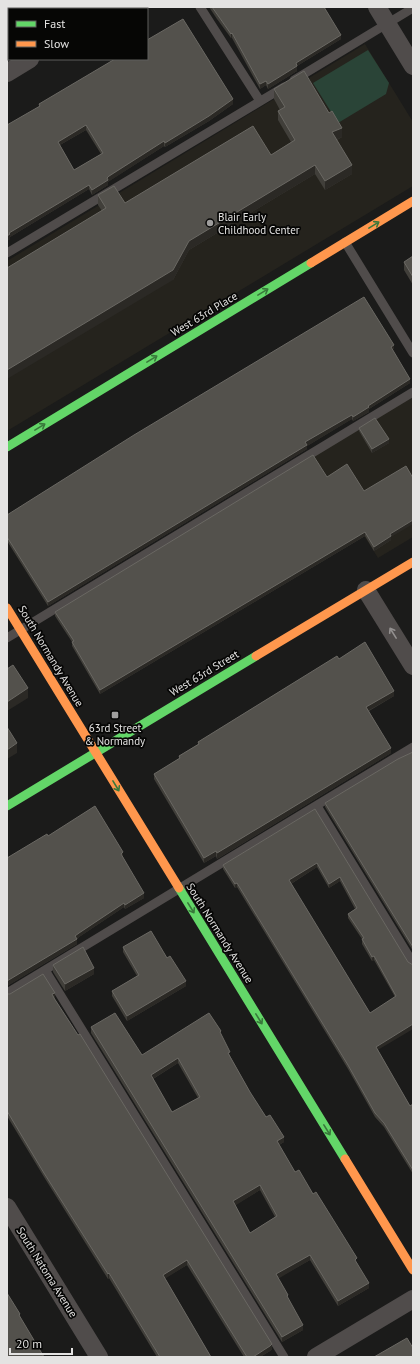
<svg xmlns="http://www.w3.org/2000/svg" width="420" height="1364" font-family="'PT Sans',sans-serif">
	<rect width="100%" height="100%" fill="#1b1b1a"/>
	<!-- built -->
	<path fill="#25231d" d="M365 44 413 122V186L7 431V261Z
		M413 396V537L378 558 314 456Z"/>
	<!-- green -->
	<path fill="#2a4437" d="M368 50 389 83 386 94 338 123 313 83Z"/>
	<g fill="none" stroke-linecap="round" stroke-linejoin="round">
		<!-- lane -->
		<path stroke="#504c4b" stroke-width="9" d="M200 7 260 101
			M294 80 413 8
			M345 242 413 353
			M7 253 284 87
			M7 638 413 392
			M317 806 413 963
			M45 970 284 1357
			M7 993 413 747"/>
		<!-- street -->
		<path stroke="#504c4b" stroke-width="18" d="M377 7 413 66
			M113 9 116 7
			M7 73 30 59
			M366 590 413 666
			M7 1207 99 1357
			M316 1357 413 1299"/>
		<!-- fast -->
		<path stroke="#63d668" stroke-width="9" d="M7 447 311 263
			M7 806 256 656
			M179 888 345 1159"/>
		<!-- slow -->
		<path stroke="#ff974d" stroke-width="9" d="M311 263 413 201
			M7 608 179 888
			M256 656 413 562
			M345 1159 413 1270"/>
	</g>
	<!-- wall -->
	<path fill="#413f3a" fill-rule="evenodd" d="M209 7H324L341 39 297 66V71L268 89 266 85 260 89 232 38H231L217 19Z
		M274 89 342 137 337 140 352 174 325 190 315 174 189 250 173 280 102 211 98 205V195L125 203 271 155 291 142 278 120V111L280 110 274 99Z
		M39 104H233L209 121 165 147 164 146 109 181 108 182V185L92 195 89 189 10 237V239L7 241 39 107ZM86 130 101 154 74 170 60 145Z
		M413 256V285L404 270V262Z
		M394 349 392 350 410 383 369 409V412L353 421 352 419 350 420 307 446V449L48 606 7 541V515Z
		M359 428 389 443 372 453 359 431Z
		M327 477 391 537V540L374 551 365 536 100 694 72 646V642L55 616V612Z
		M339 659 394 696 369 711 391 753 217 859 216 856 204 863 154 779V774L179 759V756L198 744V742Z
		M413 752V951L325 807V803Z
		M315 809 408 962 378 1050 410 1106 413 1104V1174L384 1127 375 1117 348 1069 237 887 235 888 223 869V865ZM317 867 329 888 340 881 355 909 348 914V918L362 939V944L372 961 374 960 395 997 370 1013 291 884Z
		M48 836 123 857 144 898 125 909 124 907 79 937 77 939V944L7 986V858Z
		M123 947 167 958 186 986 127 1021 112 996V991L137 976 123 952Z
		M53 965 94 974 65 991 53 972Z
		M7 994 55 997 54 998 272 1349 270 1351 260 1357H244L187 1265 165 1278 211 1357H157L109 1278 108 1279 44 1177 7 1116Z
		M91 1027 142 1055 221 1034 230 1056 250 1092 266 1117 284 1142 279 1145 295 1172 313 1194 357 1263 369 1288 338 1306 310 1260 278 1278 288 1298 303 1330 282 1342 91 1033ZM178 1063 198 1098 172 1112 153 1079ZM260 1190 275 1217 250 1233 235 1205Z"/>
	<!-- shaded-wall -->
	<path fill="#2b2925" d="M15 7H23L20 9H12Z
		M9 11V16L7 17V12Z
		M232 33V38H231V34Z
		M341 35V39L297 66V71L268 89V84L296 63Z
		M266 81V85L260 89V84Z
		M233 99V104L209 121 165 147V143Z
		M86 125V130L58 146V142Z
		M342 128V137L332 142V132Z
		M164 141V146L108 182V185L92 195V190L107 178Z
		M315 165V174L189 250 173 280 7 379V370L189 241Z
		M352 165V174L325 190V181Z
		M89 185V189L10 237V239L7 241V236L9 233Z
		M394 345V349L391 351V347Z
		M410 379V383L369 409V412L353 421V417L368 406Z
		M352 415V419L307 446V449L48 606V602L305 442Z
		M389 439V443L372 453V449Z
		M413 520V524L391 537V540L374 551V547L390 534Z
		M365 532V536L100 694V690Z
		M28 688V698L7 711V702Z
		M394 691V696L366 712V707Z
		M17 743V753L7 759V750Z
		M391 748V753L217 859V853Z
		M216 851V856L204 863V858Z
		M123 852V857L121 858V854Z
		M317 863V867L289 885V880Z
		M340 877V881L329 888V884Z
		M237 883V887L235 888V884Z
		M144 893V898L125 909V905Z
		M124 903V907L79 937 77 939V944L7 986V981L75 936 79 933Z
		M374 956V960L372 961V957Z
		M94 968V974L65 991V984Z
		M186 981V986L127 1021V1016Z
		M55 993V997L52 998V994Z
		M413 1024V1029L376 1051V1047Z
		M178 1058V1063L151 1080V1075Z
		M284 1137V1142L277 1146V1141Z
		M260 1185V1190L233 1207V1201Z
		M310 1255V1260L276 1280V1274Z
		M187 1260V1265L163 1280V1275Z
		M109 1273V1278L108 1279V1274Z
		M369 1283V1288L338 1306V1301Z
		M303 1325V1330L282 1342V1337Z
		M272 1344V1349L270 1351 260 1357H253Z"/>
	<!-- building -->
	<path fill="#53514c" stroke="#6a6863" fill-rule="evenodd" d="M7 7H15L12 9H9V11L7 12Z
		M212 7H324L341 35 296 63 297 66 268 84 266 81 260 84 232 33 231 34Z
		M183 19 233 99 209 116 165 143 164 141 109 176 107 178 108 180 92 190 89 185 9 233 10 234 7 236V125L40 106 39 104 115 59H147V40ZM86 125 103 153 74 170 58 142Z
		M304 71 329 113 332 111 342 128 332 132 352 165 325 181 315 165 189 241 173 270 7 370V268L106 208 98 195 114 186 125 203 253 126 271 155 295 140 278 111 285 107 274 89Z
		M413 256V277L404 262Z
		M364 297 394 345 391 347 410 379 368 406 369 407 353 417 352 415 350 416 305 442 307 445 48 602 7 537V515L134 435Z
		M375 418 389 439 372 449 359 428Z
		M313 455 327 477 347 464 364 491 406 466 413 478V520L390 534 391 536 374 547 365 532 100 690 72 642 74 641 55 612Z
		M365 642 394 691 366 707 391 748 217 853 216 851 204 858 154 774 180 758 179 756 199 744 198 742 337 656 339 659Z
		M13 665 28 688 7 702V669Z
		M7 727 17 743 7 750Z
		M413 752V947L325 803 398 759Z
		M95 806 123 852 121 854 144 893 125 905 124 903 79 933 75 936 77 939 7 981V858L47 834 48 836Z
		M315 809 408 962 413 965V1024L376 1047 410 1106 413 1104V1170L384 1123 375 1113 348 1065 237 883 235 884 223 865ZM317 863 329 884 340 877 357 908 348 914 364 938 362 939 372 957 374 956 396 996 370 1013 289 880Z
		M151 931 167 958 170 956 186 981 127 1016 112 991 139 975 123 947Z
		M83 947 94 968 65 984 53 965Z
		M43 974 55 993 52 994 54 998 78 1035 80 1034 272 1344 270 1346 253 1357H247L187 1260 163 1275 211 1357H160L109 1273 108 1274 44 1173 7 1111V994H10Z
		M115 1013 142 1055 209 1013 221 1031 220 1032 230 1052 228 1053 250 1092 266 1117 270 1115 284 1137 277 1141 295 1172 299 1170 313 1194 316 1192 357 1258 355 1260 369 1283 338 1301 310 1255 276 1274 288 1295 287 1296 303 1325 282 1337 91 1027ZM178 1058 200 1097 172 1112 151 1075ZM260 1185 277 1216 250 1233 233 1201Z
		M7 1293 20 1314 19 1315 44 1357H7Z
		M407 1338 413 1348V1357H374Z"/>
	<!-- one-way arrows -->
	<defs><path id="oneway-shaft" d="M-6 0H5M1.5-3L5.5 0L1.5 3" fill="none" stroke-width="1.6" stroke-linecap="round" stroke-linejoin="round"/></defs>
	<g stroke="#39783b">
		<use href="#oneway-shaft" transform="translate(374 225) rotate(-31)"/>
		<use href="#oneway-shaft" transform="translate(263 292) rotate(-31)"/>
		<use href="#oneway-shaft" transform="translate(152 359) rotate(-31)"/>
		<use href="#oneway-shaft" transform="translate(40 427) rotate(-31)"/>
		<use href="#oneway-shaft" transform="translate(116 786) rotate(59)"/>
		<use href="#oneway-shaft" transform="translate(191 908) rotate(58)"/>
		<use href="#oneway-shaft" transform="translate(259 1019) rotate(58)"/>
		<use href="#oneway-shaft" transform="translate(327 1130) rotate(58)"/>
	</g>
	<use stroke="#93908f" href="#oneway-shaft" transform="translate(393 633) rotate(-122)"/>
	<!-- markers -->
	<g fill="#9e9d9c" stroke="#060605" stroke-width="1.5">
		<circle cx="210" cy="223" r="4"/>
		<rect x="111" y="711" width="8" height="8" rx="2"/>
	</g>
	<g text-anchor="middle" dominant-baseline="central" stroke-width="3.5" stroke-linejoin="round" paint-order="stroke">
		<!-- poi labels -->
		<g font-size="11" fill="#e4e3e2" stroke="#060605" text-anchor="start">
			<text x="218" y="217">Blair Early<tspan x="218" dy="13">Childhood Center</tspan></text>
			<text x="115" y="728" text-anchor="middle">63rd Street<tspan x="115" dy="13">&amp; Normandy</tspan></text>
		</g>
		<!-- street labels -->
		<g font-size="11" fill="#e4e3e2" stroke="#060605">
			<text transform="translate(204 314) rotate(-31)">West 63rd Place</text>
			<text transform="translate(51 656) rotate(59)">South Normandy Avenue</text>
			<text transform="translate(204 673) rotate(-31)">West 63rd Street</text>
			<text transform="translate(220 933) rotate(58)">South Normandy Avenue</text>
			<text transform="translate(47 1272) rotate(58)">South Natoma Avenue</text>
		</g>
	</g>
	<!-- border -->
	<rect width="420" height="1364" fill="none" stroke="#e4e3e2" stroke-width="16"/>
	<!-- legend -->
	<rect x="8" y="8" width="140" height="52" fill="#060605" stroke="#5f5e5d"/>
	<rect x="16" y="21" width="20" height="6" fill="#63d668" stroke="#5f5e5d"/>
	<text x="44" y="28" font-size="12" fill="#e4e3e2">Fast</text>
	<rect x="16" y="41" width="20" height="6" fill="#ff974d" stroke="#5f5e5d"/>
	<text x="44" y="48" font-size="12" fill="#e4e3e2">Slow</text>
	<!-- scale -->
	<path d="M10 1348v6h62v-6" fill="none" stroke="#e4e3e2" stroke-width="2"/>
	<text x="16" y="1348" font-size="12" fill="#e4e3e2" stroke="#060605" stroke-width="3" paint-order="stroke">20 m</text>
</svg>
